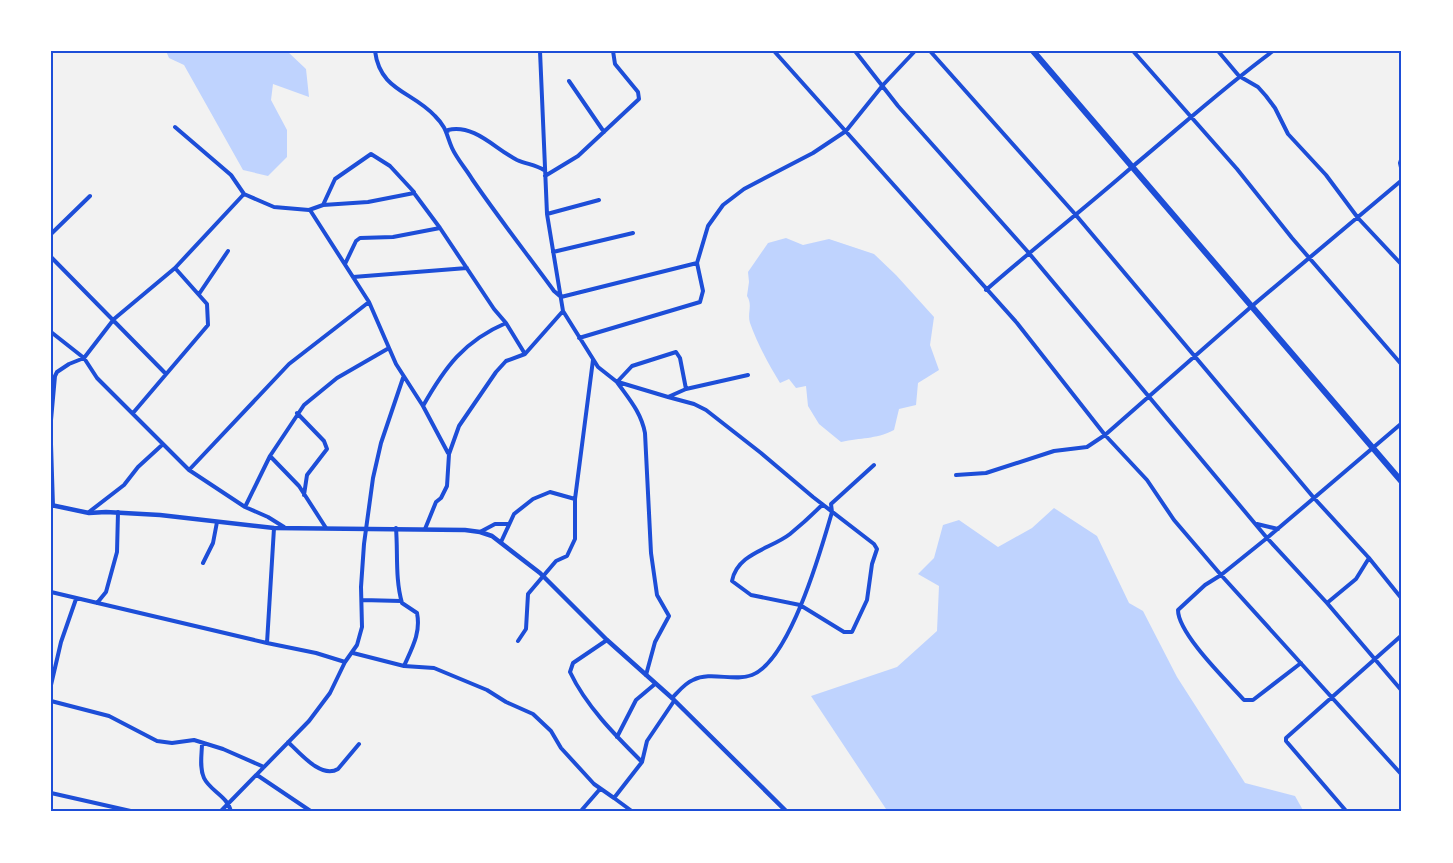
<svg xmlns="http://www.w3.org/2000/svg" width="1453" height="863" font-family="Poppins,sans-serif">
	<rect width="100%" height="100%" fill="#f2f2f2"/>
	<!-- water -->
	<path fill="#bfd3fe" d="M166 51H287L306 69 309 97 273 84 271 100 287 130V157L268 176 243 170 184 65 169 58Z
		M786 238 803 245 829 239 874 254 896 275 934 317 930 345 939 370 918 383 916 405 899 409 894 430C874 440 862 437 841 442L819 424 808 406 806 386 796 388 789 379 780 383C769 365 757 343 750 323 747 313 753 305 747 296L749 282 748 272 768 243Z
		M1054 508 1097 536 1129 603 1143 611 1177 677 1245 783 1295 796 1304 812H888L811 696 897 667 937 631 939 586 918 574 934 558 943 525 959 520 998 547 1032 528Z"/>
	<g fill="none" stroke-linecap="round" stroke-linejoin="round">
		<!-- minor -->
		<path stroke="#1d4ed8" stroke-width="4" d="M375 51C380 91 412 91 435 116 447 128 446 134 452 148 457 159 466 169 472 179 498 217 527 254 554 291L561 297 697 263
			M774 51 1017 323 1105 435 1147 480 1174 520 1221 575 1402 775
			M855 51 898 106 1028 252 1267 538 1327 603 1402 691
			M930 51 1075 214 1314 498 1369 558 1402 599
			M1133 51 1237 169 1292 238 1402 365
			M1218 51 1239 76 1258 87 1266 96 1275 108 1288 134 1326 175 1358 218 1402 265
			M569 81 604 132
			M175 127 231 175 244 194 274 207 309 210 323 205 368 202 414 193 440 228 494 309 506 323 525 354
			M448 131V130C475 124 495 149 517 160 526 164 536 165 544 170
			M1402 157 1400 163 1402 172
			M545 176 578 156 639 99 638 92 615 64 613 51
			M323 205 335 179 371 154 390 166 414 192
			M310 210 369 302 396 364 423 406 448 453
			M547 214 599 200
			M51 234 90 196
			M553 252 633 233
			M51 257 166 374
			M345 264 356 241 360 238 393 237 440 228
			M353 277 467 268
			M986 290C1034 248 1084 209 1132 167 1179 128 1224 87 1273 51
			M199 294 228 251
			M563 311 598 367 617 382 632 366 676 352 680 358 686 389
			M51 332 84 358 97 378 189 470 245 507 268 517 284 527
			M579 338 700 302 703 291 697 263 708 226 723 205 744 189 813 153 846 131 883 85 915 51
			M617 382C629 399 641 412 645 433L651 553 657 595 669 616 655 642 646 675
			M618 382 668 397 686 389 748 375
			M668 397 694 404 706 410 761 453 813 497 874 544 877 549 872 564 867 600 852 632H844L800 605 751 595 732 581C737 553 771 549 790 534 801 525 812 515 822 505
			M423 406C445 367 464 341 506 323
			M133 413 208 325 207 304 175 268
			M297 413 324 441 327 449 307 475 304 495
			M51 420 55 376 57 372 69 364 84 358 114 319 175 268 244 194
			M51 444 53 506
			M270 456 299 486 326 528
			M189 470 289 364 369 302
			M956 475 986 473 1054 451 1087 447 1105 435 1252 306 1402 180
			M245 507 270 456 304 405 337 378 389 348
			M89 512 124 485 138 467 162 445
			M1257 524 1278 529
			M396 528C398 553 395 579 402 603L417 613C421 633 412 648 404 666
			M425 529 436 502 441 498 447 486 449 454 459 426 496 372 506 361 525 354 563 311 547 214 540 51
			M480 532 495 524H508
			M501 542 514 514 533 499 550 492 575 499
			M203 563 213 543 217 522
			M51 592 267 643 316 653 345 662
			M362 600 401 601
			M97 603 106 592 117 552 118 512
			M1327 603 1356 579 1369 558
			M607 640 573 663 570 672C586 706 615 735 642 762
			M518 641 526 629 528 594 556 561 567 556 575 539V499L593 360
			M267 643 274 528
			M353 653 404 666 434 668 487 690 506 702 533 714 551 731 561 748 594 784 614 798
			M1301 663 1253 700H1244C1228 682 1178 634 1178 610L1205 585 1221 575 1267 538 1402 423
			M51 685 61 642 76 599
			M672 698C678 692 685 683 693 680 711 671 734 682 752 675 790 660 821 550 832 512L831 504 874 465
			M51 701 109 716 157 741 172 743 194 740 223 749 264 767
			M617 737 636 700 655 684
			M288 742C300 753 321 779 338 769L359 744
			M202 743C202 754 199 767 204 778 210 791 228 796 231 812
			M257 775 312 812
			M51 793 135 812
			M220 812 309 721 330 693 345 662 357 645 362 627 361 587 364 544 373 478 381 443 403 378
			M580 812 600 789
			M633 812 614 798 642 762 647 741 674 701
			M1347 812 1286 741V738L1402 635"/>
		<!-- tertiary -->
		<path stroke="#1d4ed8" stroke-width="4.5" d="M51 505 89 513 106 512 160 515 274 528 465 530 480 532 492 536 540 573 607 640 672 698 787 812"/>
		<!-- trunk -->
		<path stroke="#1d4ed8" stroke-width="6" d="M1033 51 1402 482"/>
	</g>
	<!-- border -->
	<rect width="1453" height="863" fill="none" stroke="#ffffff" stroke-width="105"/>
	<rect x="52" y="52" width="1348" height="758" fill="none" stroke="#1d4ed8" stroke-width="2"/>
</svg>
